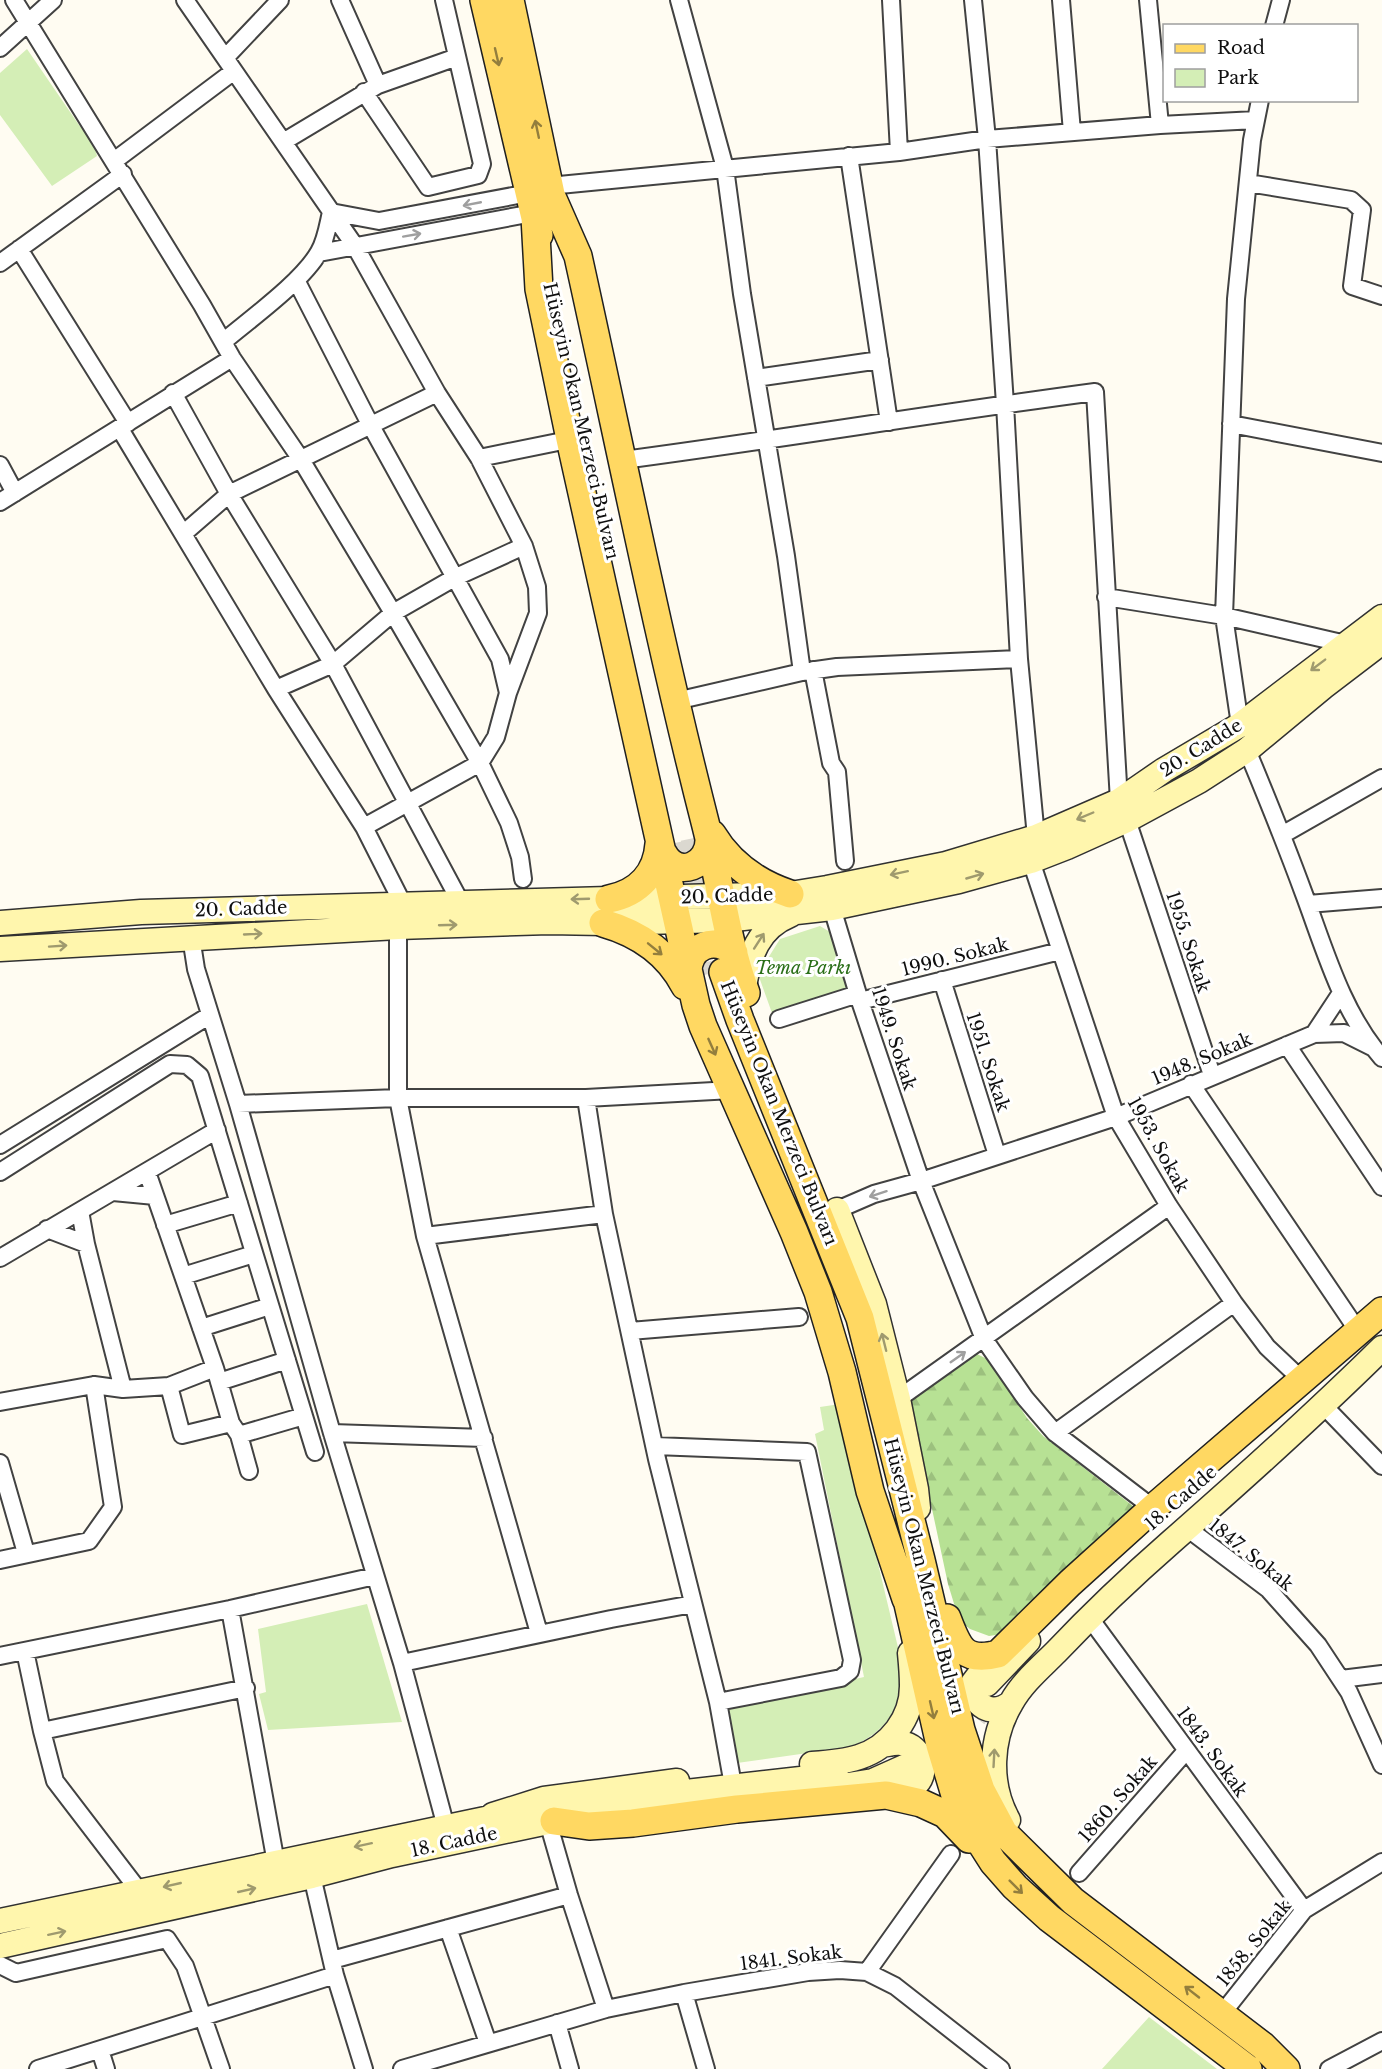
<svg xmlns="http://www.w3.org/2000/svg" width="1382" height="2069" font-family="'Libre Baskerville',serif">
	<defs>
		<pattern id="forest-firs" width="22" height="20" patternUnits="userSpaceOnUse" patternTransform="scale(1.5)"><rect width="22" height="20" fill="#b7e194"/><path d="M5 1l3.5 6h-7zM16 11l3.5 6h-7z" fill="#9cc07e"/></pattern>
	</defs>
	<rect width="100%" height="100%" fill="#fffcf2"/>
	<!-- green -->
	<path fill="#d4eeb6" d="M27 49 79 125 93 141 97 156 52 186 0 115V73Z
		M820 926 830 932 850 990 772 1013 758 974 780 939Z
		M840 1404 901 1660C904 1702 891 1731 850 1747L737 1763 727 1708 864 1677 815 1434 824 1430 820 1407Z
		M367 1604 402 1722 268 1730 259 1694 266 1692 258 1629Z
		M1149 2017 1217 2069H1102Z"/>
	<!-- forest -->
	<path fill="url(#forest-firs)" d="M975 1353 989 1360 1027 1418 1043 1436 1138 1510 1002 1634 989 1636 970 1629 959 1620 948 1584 909 1401Z"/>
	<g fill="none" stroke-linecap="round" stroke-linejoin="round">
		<!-- secondary-tunnel -->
		<path stroke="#dbd8d0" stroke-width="24" stroke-dasharray="24 12" stroke-linecap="butt" d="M950 1743 971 1722 993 1693"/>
		<!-- primary-tunnel -->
		<path stroke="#dbd8d0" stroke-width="27" stroke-dasharray="27 14" stroke-linecap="butt" d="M694 838 712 921
			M675 843 704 975"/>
		<!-- street casing -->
		<g stroke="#424242" stroke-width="20">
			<path id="street" d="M14 0 202 305 232 358 300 458 393 613 480 763 509 823 520 857 523 879
				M185 0 355 246 437 393 479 458 524 546 537 587 538 613 508 693
				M340 0 378 85
				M679 0 725 168 742 294 786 556 802 672
				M891 0 899 152
				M973 0 987 139 1005 404 1019 659 1036 837
				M1061 0 1072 132
				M1148 0 1160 125
				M1274 26 1281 0
				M0 48 53 0
				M225 58 280 0
				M364 92 428 187 478 175 482 164 444 0
				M283 142 378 85 457 57
				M849 156 889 422
				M114 161 234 71
				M1248 183 1351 200 1362 210 1352 286 1382 296
				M549 186 899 152 987 139 1160 125 1256 120
				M331 212 379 221 529 193
				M19 249 128 423
				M319 253 533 213
				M0 263 123 174
				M296 280 371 426 500 659 508 693 496 737 480 763 364 827
				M223 342C250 319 302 282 319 252 326 240 328 225 331 212
				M756 378 880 360
				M173 393 229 494 333 664 461 903
				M1231 424 1382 453
				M120 429 276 689 364 827 403 904
				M479 458 558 442
				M623 460C781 439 937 413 1095 392L1119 801
				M0 465 15 493
				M0 502 232 358
				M183 534 229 494 437 393
				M1106 597 1224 616 1346 644
				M813 670 831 763 837 772 845 861
				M276 689 333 664 393 613 454 578 524 546
				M676 701 802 672 837 667 1019 659
				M1240 725 1224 616 1236 299 1252 140 1260 100
				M1247 750C1267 798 1286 845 1304 894 1325 950 1342 1012 1382 1058
				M1127 820 1212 1075
				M1282 835 1382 778
				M1031 861 1116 1117 1169 1206 1234 1303 1267 1347 1302 1380
				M1308 904 1382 898
				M832 908 860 1001 921 1181 984 1339 1025 1398 1055 1433 1153 1508
				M398 927V1098L425 1236 539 1633
				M191 937 196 969 238 1104 332 1433 402 1663 446 1827
				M942 980 997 1155
				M860 1001 1060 951
				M779 1019 858 994
				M1314 1034 1344 1033 1372 1047
				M1287 1045 1382 1187
				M1191 1084 1358 1331
				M586 1098 604 1214 657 1459 718 1702 731 1774
				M238 1104 398 1098H586L732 1090
				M0 1145 210 1015
				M0 1172 170 1064 187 1065 200 1076 315 1452
				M113 1192 155 1196
				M837 1210 874 1194 921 1181 1116 1117 1314 1034 1341 993
				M80 1211 86 1244 123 1389
				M165 1225 239 1203
				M47 1229 86 1244
				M425 1236 604 1214
				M0 1258 217 1130
				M183 1276 254 1254
				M201 1328 270 1306
				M630 1331 799 1317
				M215 1368 231 1423 239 1435 249 1471
				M219 1382 287 1360
				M169 1386 182 1435 231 1423
				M898 1399 1169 1206
				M0 1402 94 1385 123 1389 169 1386 215 1368 147 1172
				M1323 1405 1382 1466
				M332 1433 484 1438
				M1055 1433 1234 1303
				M239 1435 304 1416
				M655 1446 807 1452 852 1660 850 1671 841 1678 718 1702
				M0 1463 26 1553
				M1187 1528 1268 1589 1318 1645 1349 1692 1382 1765
				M0 1560 89 1541 113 1507 94 1385
				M230 1609 276 1863
				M1089 1617 1304 1910
				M25 1651 42 1731 55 1781 140 1892
				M0 1656 230 1609 375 1576
				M402 1663 611 1619 693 1604
				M1341 1679 1382 1674
				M42 1731 246 1688
				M548 1822 569 1895 606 2009
				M1079 1873 1186 1751
				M312 1876 335 1975 364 2069
				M448 1928 488 2043
				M332 1960 569 1895
				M0 1965 16 1973 167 1939 185 1966 221 2069
				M867 1972 951 1854
				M684 1993 706 2069
				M1221 2015 1304 1910 1382 1862
				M557 2023 570 2069
				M100 2050 106 2069
				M38 2069 335 1975
				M402 2069 606 2009 684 1993 808 1972 840 1970 867 1972 895 1986 1001 2069
				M1329 2069 1382 2041"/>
		</g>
		<!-- secondary casing -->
		<g stroke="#313131" stroke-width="27">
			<path id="secondary" d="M0 923 141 912 790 894 827 888 946 864 1036 837 1119 801 1164 770 1240 725 1382 617
				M0 949 398 927 549 922 603 923 726 920 832 908 959 881 1031 861 1067 847 1127 820 1199 781 1247 750 1323 687 1382 642
				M744 987C749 956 758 928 790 915
				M837 1210 874 1304 898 1399 916 1489 918 1508
				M986 1666 973 1683C972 1707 992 1717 1011 1703
				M987 1684 1028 1641
				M882 1745C889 1744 898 1741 905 1744 923 1749 929 1775 914 1786 906 1792 895 1793 886 1795
				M812 1764C828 1763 844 1762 859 1757 890 1747 912 1718 912 1686 912 1675 911 1663 910 1653
				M818 1790 873 1781 911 1764
				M659 1795 836 1775
				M493 1815 544 1799 677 1781
				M1008 1820C988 1784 990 1738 1011 1703 1022 1683 1040 1668 1056 1652 1093 1613 1131 1577 1171 1542 1243 1479 1314 1415 1382 1348
				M0 1921 509 1814
				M0 1946 312 1876 392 1855 548 1822 592 1814 679 1804"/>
		</g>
		<!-- primary casing -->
		<g stroke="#202020" stroke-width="30">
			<path id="primary" d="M484 0 539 235
				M510 0 555 213
				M552 197 578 256C620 446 658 638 706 826 720 881 726 939 746 993
				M535 217 539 289 570 439 696 1005 703 1026 794 1232 818 1292 842 1372 870 1491 906 1599
				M712 834C730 864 757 883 790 894
				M663 853C677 880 711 866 709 837
				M609 899C639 893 657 873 659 844
				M603 923C638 933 668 953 685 986
				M688 972C688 946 715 935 734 953
				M723 972 740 1020 860 1318 921 1560 961 1730 981 1790 1004 1833 1073 1901 1263 2046 1286 2069
				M903 1582 940 1745 955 1795 970 1826 993 1862 1015 1887 1049 1918 1248 2069
				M947 1618C958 1647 963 1663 998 1654L1070 1583 1153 1508 1382 1311
				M554 1821 589 1826 633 1823 737 1809 886 1795 921 1803 945 1814 969 1839"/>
		</g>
		<!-- street -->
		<use href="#street" stroke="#fff" stroke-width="16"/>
		<!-- secondary -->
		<use href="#secondary" stroke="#fff6ad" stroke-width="24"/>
		<!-- primary -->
		<use href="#primary" stroke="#ffd862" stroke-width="27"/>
	</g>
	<!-- one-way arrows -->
	<defs><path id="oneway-shaft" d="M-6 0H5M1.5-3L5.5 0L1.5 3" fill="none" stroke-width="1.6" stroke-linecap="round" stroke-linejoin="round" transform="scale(1.5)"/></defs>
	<g stroke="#937e3d">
		<use href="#oneway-shaft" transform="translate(497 57) rotate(77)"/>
		<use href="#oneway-shaft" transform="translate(537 129) rotate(-102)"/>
		<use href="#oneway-shaft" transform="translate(655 949) rotate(39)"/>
		<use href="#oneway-shaft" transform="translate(712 1047) rotate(66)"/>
		<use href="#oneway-shaft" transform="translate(932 1710) rotate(77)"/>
		<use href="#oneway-shaft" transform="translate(1016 1887) rotate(45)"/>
		<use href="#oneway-shaft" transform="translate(1192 1992) rotate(-142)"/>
	</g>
	<g stroke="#9f9f9f">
		<use href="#oneway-shaft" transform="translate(472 204) rotate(169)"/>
		<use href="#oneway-shaft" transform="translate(412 235) rotate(-10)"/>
		<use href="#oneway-shaft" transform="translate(878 1194) rotate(162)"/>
		<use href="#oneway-shaft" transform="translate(958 1357) rotate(-35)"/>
	</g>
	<g stroke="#9f9a6e">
		<use href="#oneway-shaft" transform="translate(1318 665) rotate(143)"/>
		<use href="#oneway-shaft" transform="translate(1085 816) rotate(157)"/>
		<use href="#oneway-shaft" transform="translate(899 873) rotate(168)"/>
		<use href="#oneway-shaft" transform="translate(975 876) rotate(-16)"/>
		<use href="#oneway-shaft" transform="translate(580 899) rotate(178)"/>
		<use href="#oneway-shaft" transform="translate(448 925) rotate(-2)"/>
		<use href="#oneway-shaft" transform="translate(253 934) rotate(-3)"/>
		<use href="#oneway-shaft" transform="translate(759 941) rotate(-57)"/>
		<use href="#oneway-shaft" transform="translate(58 946) rotate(-4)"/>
		<use href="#oneway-shaft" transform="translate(884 1342) rotate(-104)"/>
		<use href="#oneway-shaft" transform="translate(994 1758) rotate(-87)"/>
		<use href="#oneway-shaft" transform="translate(363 1845) rotate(168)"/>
		<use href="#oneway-shaft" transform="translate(172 1885) rotate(167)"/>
		<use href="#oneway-shaft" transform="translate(247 1890) rotate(-13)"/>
		<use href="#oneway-shaft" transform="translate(57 1933) rotate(-12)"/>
	</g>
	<g text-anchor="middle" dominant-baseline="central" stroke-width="6" stroke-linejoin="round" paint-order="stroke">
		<!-- street labels -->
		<g font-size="18" fill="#0f0f0f" stroke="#fff">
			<text transform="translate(581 421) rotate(77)">Hüseyin Okan Merzeci Bulvarı</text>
			<text transform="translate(1201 748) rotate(-32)">20. Cadde</text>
			<text transform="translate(727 896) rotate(-2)">20. Cadde</text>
			<text transform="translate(241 909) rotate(-2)">20. Cadde</text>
			<text transform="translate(1188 942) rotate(72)">1955. Sokak</text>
			<text transform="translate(955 957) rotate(-14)">1990. Sokak</text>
			<text transform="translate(894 1039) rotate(72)">1949. Sokak</text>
			<text transform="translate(1202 1059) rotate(-23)">1948. Sokak</text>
			<text transform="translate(988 1062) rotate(72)">1951. Sokak</text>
			<text transform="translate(779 1113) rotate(68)">Hüseyin Okan Merzeci Bulvarı</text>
			<text transform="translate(1158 1145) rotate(61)">1953. Sokak</text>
			<text transform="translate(1181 1498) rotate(-41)">18. Cadde</text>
			<text transform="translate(1251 1555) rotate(39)">1847. Sokak</text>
			<text transform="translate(924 1576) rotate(76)">Hüseyin Okan Merzeci Bulvarı</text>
			<text transform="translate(1212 1752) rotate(54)">1843. Sokak</text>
			<text transform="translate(1118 1799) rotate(-49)">1860. Sokak</text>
			<text transform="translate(454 1842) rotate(-12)">18. Cadde</text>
			<text transform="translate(1254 1943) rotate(-51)">1858. Sokak</text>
			<text transform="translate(791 1958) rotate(-7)">1841. Sokak</text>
		</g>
		<!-- park labels -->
		<g font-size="18" font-style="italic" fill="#2a6f18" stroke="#fff">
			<text x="803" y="968">Tema Parkı</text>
		</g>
	</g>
	<!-- legend -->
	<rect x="1163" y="24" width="195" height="78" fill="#ffffff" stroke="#9f9f9f" stroke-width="1.5"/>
	<rect x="1175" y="44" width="30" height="9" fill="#ffd862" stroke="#9f9f9f" stroke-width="1.5"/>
	<text x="1217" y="54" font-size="18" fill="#0f0f0f">Road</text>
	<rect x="1175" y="69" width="30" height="18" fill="#d4eeb6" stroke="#9f9f9f" stroke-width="1.5"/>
	<text x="1217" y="84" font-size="18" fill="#0f0f0f">Park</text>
</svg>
